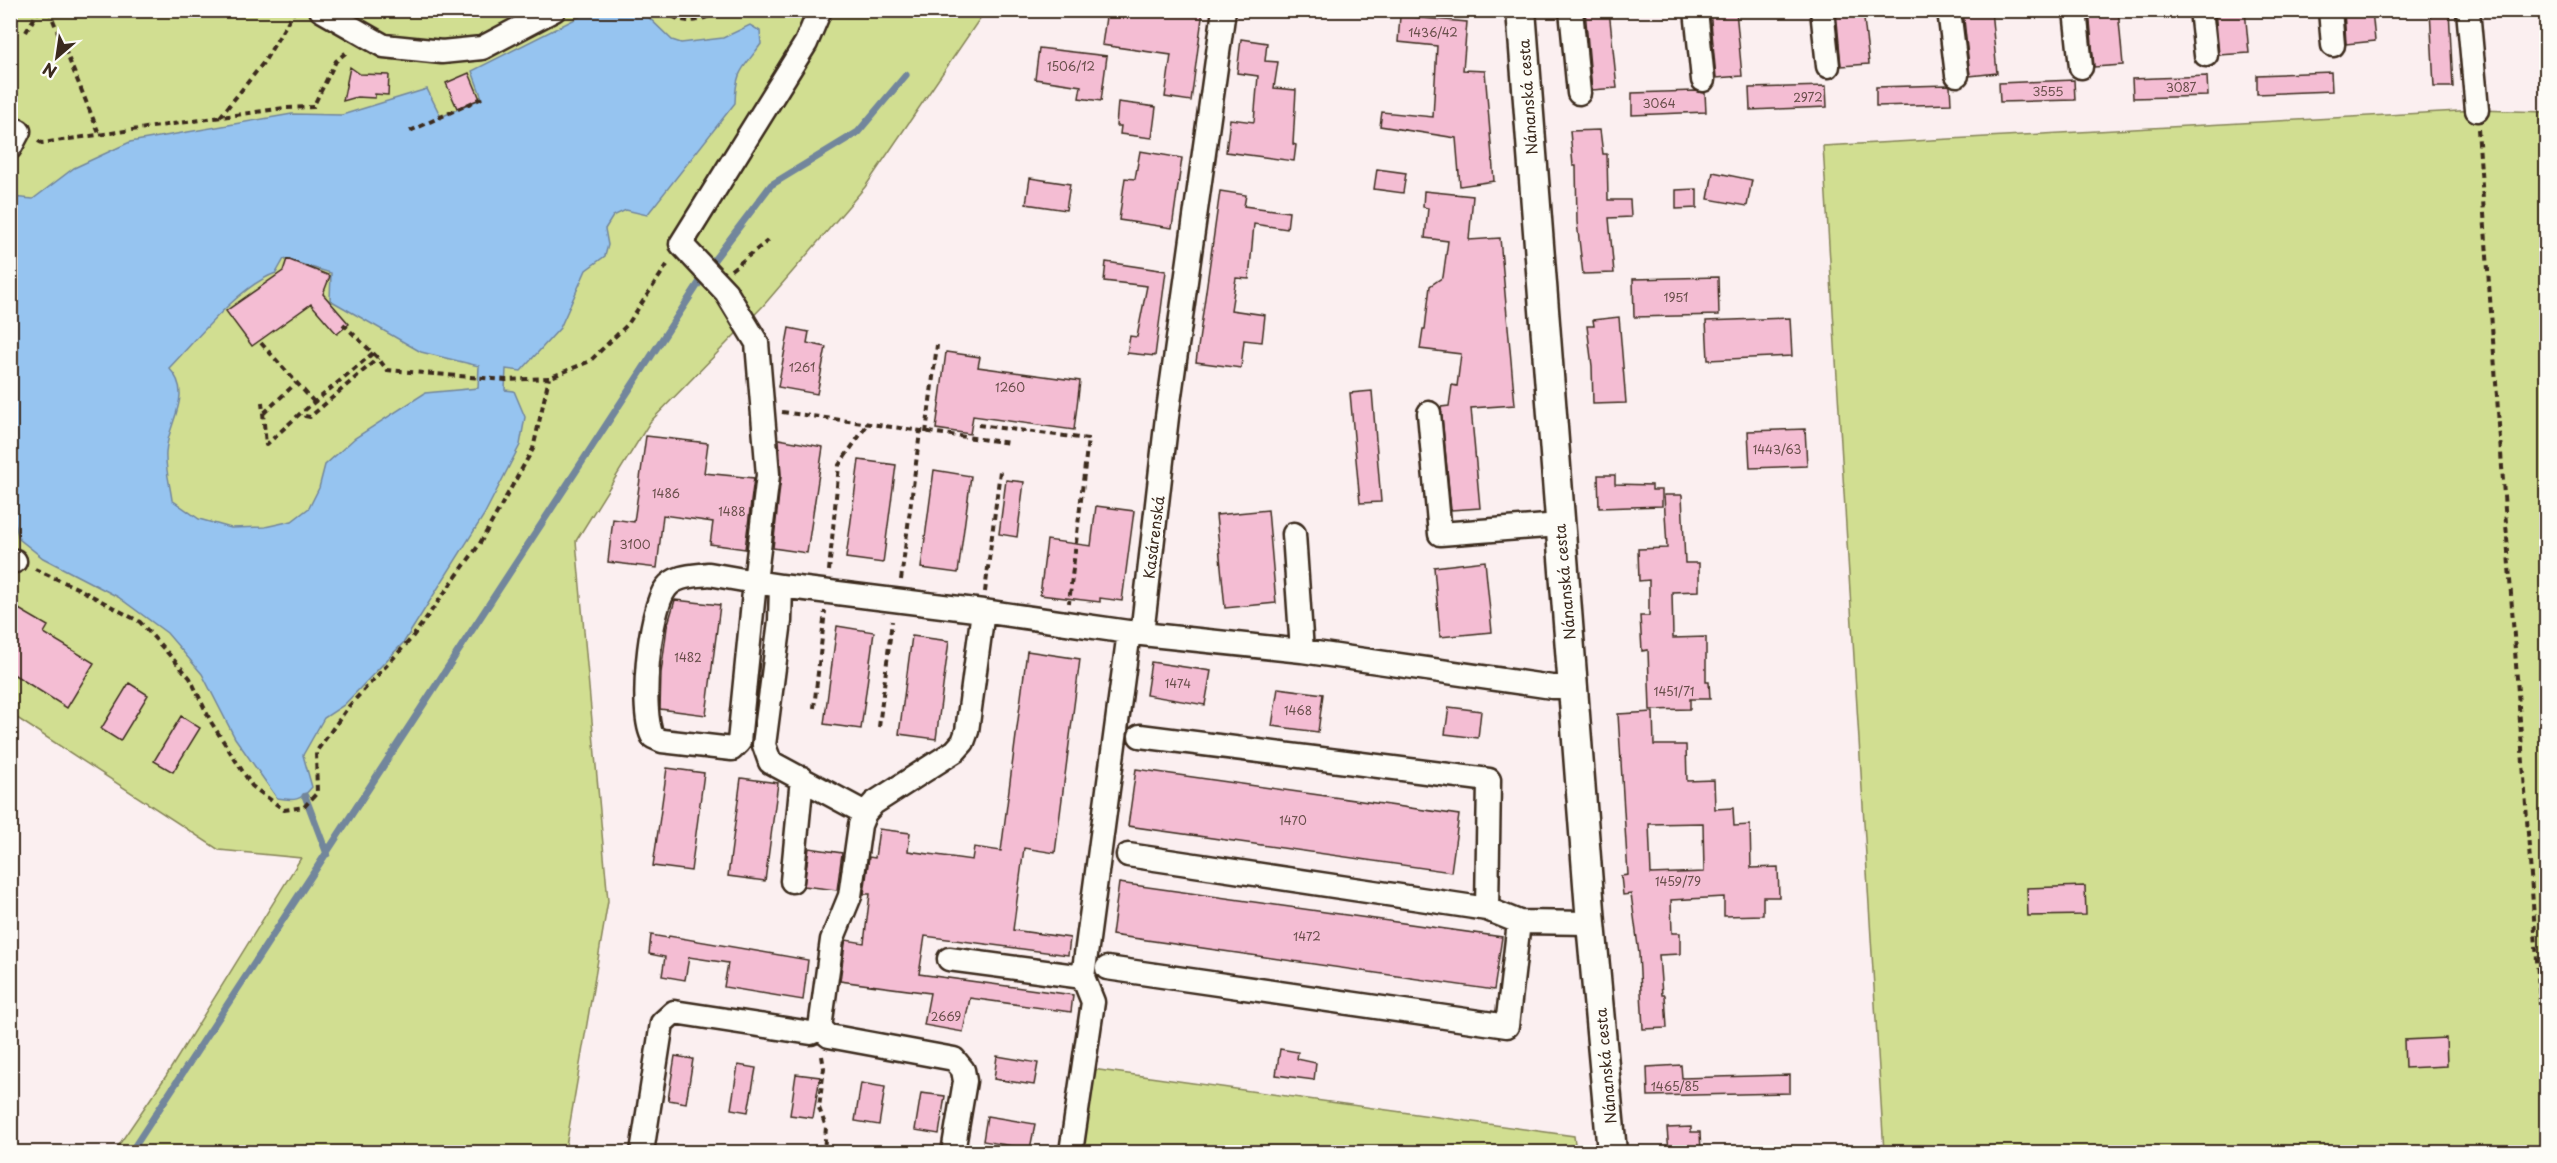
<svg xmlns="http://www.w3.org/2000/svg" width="2557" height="1163" font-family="'Playpen Sans',sans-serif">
	<rect width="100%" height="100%" fill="#fbeff0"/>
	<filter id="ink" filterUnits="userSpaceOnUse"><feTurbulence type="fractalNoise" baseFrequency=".0167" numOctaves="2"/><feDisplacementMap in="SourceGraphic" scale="12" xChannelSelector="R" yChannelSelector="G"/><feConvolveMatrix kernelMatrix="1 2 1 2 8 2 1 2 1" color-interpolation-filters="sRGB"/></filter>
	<g filter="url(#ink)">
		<!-- green -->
		<path fill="#d1de91" stroke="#868458" stroke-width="1.5" d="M10 11H985L865 187 763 306 650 422 576 541 608 901 565 1152H114L166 1076 301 858 219 850 11 714Z
			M2477 110 2546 112V1152H1884L1823 146Z
			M1092 1069 1574 1136 1576 1152H1083Z"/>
		<!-- water -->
		<path fill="#96c4f0" stroke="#72869c" stroke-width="1.5" fill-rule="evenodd" d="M591 11H642L672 40 681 43 723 38 750 25 760 31 761 44C743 70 736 68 735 103L647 215 626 210 613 216 605 229 608 245 605 256 586 270 560 328 521 371 506 369 505 390 514 391 525 417 520 445 484 515 404 642 344 705 324 718 303 755 312 787C301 801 294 801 277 798L235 738 202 674 167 633 118 597 43 558 19 539 10 504 12 197 33 199 74 168 130 142 292 114 342 115 427 89 441 117 482 98 472 71ZM284 259 331 273 330 300 421 352 479 366 478 388 425 393 355 438 325 465 319 488 309 508 292 521 265 527 231 528 199 519 172 500C170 485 165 468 166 453 167 422 195 395 169 368 196 340 240 285 276 273Z"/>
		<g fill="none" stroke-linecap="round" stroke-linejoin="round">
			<!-- stream -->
			<path stroke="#72869c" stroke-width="7" d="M305 796 327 854
				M131 1152 714 260 771 185 858 132 906 75"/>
		</g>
		<!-- building -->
		<path fill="#f4bdd3" stroke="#3b2a1e" stroke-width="1.5" fill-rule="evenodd" d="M1107 10H1203L1191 101 1165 97 1171 55 1102 45Z
			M1585 10H1609L1617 88 1592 90Z
			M1710 10H1736L1742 76 1716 78Z
			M1836 10H1863L1869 64 1841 66Z
			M1963 10H1991L1997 73 1970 76Z
			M2089 10H2118L2123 65 2094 67Z
			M2215 10H2245L2249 53 2219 55Z
			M2344 10H2372L2375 41 2346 44Z
			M2430 10H2449L2453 87H2434Z
			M1400 16 1467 22 1463 70 1485 71 1494 181 1460 186 1456 138 1380 126 1382 112 1433 117 1437 46 1398 42Z
			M1241 39 1267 43 1265 61 1278 62 1274 88 1296 90 1293 144 1296 145 1294 161 1226 152 1230 119 1254 122 1258 76 1237 73Z
			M1039 48 1107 56 1101 101 1079 98 1081 86 1035 79Z
			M350 67 360 74 389 75 388 95 375 94V98L357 97 343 101Z
			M2331 72 2332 91 2257 94V75Z
			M469 73 480 99 457 108 446 83Z
			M2207 76 2208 96 2133 98 2132 79Z
			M2074 80 2075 100 2000 102 1999 83Z
			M1948 85 1950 86 1951 104 1876 106V87Z
			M1826 86 1827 107 1750 110 1749 88Z
			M1695 91 1705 93 1706 112 1632 115V93Z
			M1118 102 1156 107 1152 138 1120 134 1121 126H1116Z
			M1600 130 1603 154H1607L1608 200H1630L1631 217 1609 218 1614 273 1583 274 1577 222 1576 166H1573L1570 131Z
			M1140 151 1182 158 1172 228 1119 220 1125 178 1135 179Z
			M1377 169 1406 173 1403 193 1374 189Z
			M1713 172 1752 180 1747 206 1708 199Z
			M1030 178 1070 184 1066 210 1026 204Z
			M1697 189V208L1676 209V190Z
			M1220 191 1246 195 1244 206 1289 212 1287 229 1254 224 1249 279 1236 278 1231 310 1265 315 1262 342 1244 340 1241 368 1196 362Z
			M1424 191 1473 196 1469 240 1500 238 1515 405 1471 408 1480 508 1451 510 1441 407 1449 406 1452 385 1457 386 1461 354 1420 349 1423 329H1425L1430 286 1443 277 1448 241 1425 238 1428 208 1423 207Z
			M287 259 330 276 323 294 349 324 337 334 311 304 252 346 226 311 283 271Z
			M1106 262 1166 271 1155 356 1127 353 1130 336 1137 337 1147 286 1104 281Z
			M1718 277 1719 315 1634 317 1633 279Z
			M1619 317 1626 403 1593 404 1592 366 1587 326H1594L1593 320Z
			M1790 318 1792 356 1708 360 1706 321Z
			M789 328 809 332 807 343 826 347 817 394 778 387Z
			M946 352 980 357 978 367 1080 381 1074 430 973 416 970 434 936 429Z
			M1372 391 1381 502 1360 503 1350 393Z
			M1805 429 1807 466 1750 468 1748 431Z
			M646 436 708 443 704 473 754 478 745 549 710 544 713 522 663 515 657 568 608 562 613 519 634 522Z
			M779 439 823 447 807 553 773 548 781 476Z
			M859 460 896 465 883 563 846 558Z
			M934 470 971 476 958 573 921 568Z
			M1598 475H1615V484L1652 485V490H1662V506L1599 508Z
			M1006 480 1024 482 1017 537 999 534Z
			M1664 495H1682L1685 563H1699V591L1672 592 1673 638 1706 637V682H1709L1710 699H1690V709L1650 710 1648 650 1642 651 1640 616H1649V580L1639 581 1638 549 1667 548Z
			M1096 506 1134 511 1122 601 1100 598V602L1040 595 1047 540 1091 546Z
			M1268 510 1276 603 1225 608 1216 515Z
			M1485 561 1492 632 1440 637 1434 567Z
			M675 600 720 605 706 715 660 709 661 673 667 627Z
			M17 608 48 626 44 633 94 663 67 708 10 672V619Z
			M837 626 874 632 861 729 824 724Z
			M912 636 949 641 936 739 899 734Z
			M1027 651 1080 659 1055 853 1024 848 1013 930 1070 938 1068 955 925 936 919 974 1073 995 1071 1012 970 998 963 1032 924 1025 930 993 840 981 845 944 846 940 864 943 870 894H864L869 857 875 858 879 829 910 833 908 851 972 860 974 847 1001 851Z
			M1151 662 1211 671 1205 705 1146 695Z
			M129 683 148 695 120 741 101 729Z
			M1278 688 1323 694 1318 732 1272 726Z
			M1449 707 1481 711 1478 738 1445 734Z
			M1653 712 1654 745H1686L1687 781 1714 780 1715 809 1733 808 1734 826 1750 825 1751 868 1778 867 1779 897H1763V915L1724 916V897L1671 900 1672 933H1680V954L1659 955 1662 995H1665L1667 1028 1643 1029 1639 954 1631 894 1623 895 1621 876 1628 875 1618 714ZM1703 823 1704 872 1651 874 1649 824Z
			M181 716 200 728 173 772 154 761Z
			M667 768 704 773 691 871 653 866Z
			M1136 769 1459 815 1451 872 1128 826Z
			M741 778 778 783 765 881 728 876Z
			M809 848 842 853 837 890 804 886Z
			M1119 883 1502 937 1494 990 1112 935Z
			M2085 886 2086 915 2028 916 2027 888Z
			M651 935 668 938 669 936 808 960 803 1000 724 987 728 963 689 957 685 980 662 976 665 957 649 954Z
			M2446 1038 2447 1066 2405 1068 2404 1040Z
			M1280 1049 1298 1052 1297 1059 1316 1063 1314 1080 1276 1075Z
			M675 1056 693 1059 686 1103 668 1100Z
			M997 1056 1038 1063 1034 1085 994 1079Z
			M738 1065 756 1068 748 1112 731 1109Z
			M1681 1065 1682 1078 1790 1075V1093L1648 1096 1647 1067Z
			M796 1074 820 1077 813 1118 790 1115Z
			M861 1083 885 1087 879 1125 855 1121Z
			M921 1093 945 1096 939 1134 915 1130Z
			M987 1116 1035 1124 1030 1149 983 1141Z
			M1691 1127V1132H1700L1701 1152H1669L1667 1128Z"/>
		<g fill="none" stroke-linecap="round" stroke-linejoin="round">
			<!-- minor casing -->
			<g stroke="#3b2a1e" stroke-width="27">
				<path id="minor" d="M321 10 384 46 442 52 482 48 554 10
					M820 10 806 43 681 244 726 292 757 343 768 475 755 582 781 586 780 621 764 745 770 762 865 813
					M1571 10 1579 93
					M1696 10 1703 80
					M1822 10 1828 66
					M1949 10 1957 75
					M2075 10 2081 67
					M2201 10 2206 55
					M2330 10 2333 45
					M2468 10 2477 110
					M10 127 19 131 10 148
					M1429 413 1440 534 1560 525
					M1294 534 1302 651
					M10 560 15 561
					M709 574 755 582 739 742 732 749 662 741 653 737C639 715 649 609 666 588 676 575 694 576 709 574Z
					M781 586 983 611 1142 634 1302 651 1552 687H1573
					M1142 634 1167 417 1224 10
					M1140 736 1489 780 1487 909
					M1128 855 1487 909 1519 922 1591 923
					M792 881 802 778
					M949 959 1083 977
					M1107 968 1507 1026 1519 922
					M820 1028 832 940 850 896 860 825 865 813 874 803 955 751 963 742 967 731 983 611
					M820 1028 829 1036 954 1059 963 1070 965 1081 953 1152
					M642 1152 662 1023 674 1012 811 1033 820 1028
					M1071 1152 1093 1002 1083 977 1129 632"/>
			</g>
			<!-- major casing -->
			<g stroke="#3b2a1e" stroke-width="33">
				<path id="major" d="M1521 10 1591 923 1612 1152"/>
			</g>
			<!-- path -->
			<path stroke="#3b2a1e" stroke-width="4" stroke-dasharray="6 4.5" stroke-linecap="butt" d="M49 10 100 136
				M664 10C685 28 700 21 722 10
				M26 32 39 10
				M220 117 264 62 295 10
				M2478 129 2546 1087
				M410 131 482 98
				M38 141 42 143 284 108 313 107 336 61 349 50
				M731 270 770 239
				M343 324 378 358 387 370 506 380 549 378 590 361 628 324 669 262
				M261 343 314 402
				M373 353 305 410V416L310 417 378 358
				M262 402 266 445 304 410
				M782 412 1010 443
				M264 413 296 383
				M978 425 1088 439 1069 603
				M926 433 937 345
				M35 569 79 589 140 622 190 678 211 722 252 786 284 810 304 807 317 793 316 752 349 706 411 639 479 545 533 449 549 378
				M829 571 839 465 867 425
				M901 580 920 432
				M985 592 1000 471
				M814 708 825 611
				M879 727 892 621
				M822 1056 824 1068 819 1108 826 1127 824 1152"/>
			<!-- minor -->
			<use href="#minor" stroke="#fdfcf7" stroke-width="22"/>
			<!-- major -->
			<use href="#major" stroke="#fdfcf7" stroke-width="28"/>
		</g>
	</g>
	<g text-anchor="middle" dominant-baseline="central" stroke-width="6" stroke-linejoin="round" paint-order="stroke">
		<!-- number labels -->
		<g font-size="12" fill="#694f4b">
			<text x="1433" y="32">1436/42</text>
			<text x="1071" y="66">1506/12</text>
			<text x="2181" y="87">3087</text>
			<text x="2048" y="91">3555</text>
			<text x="1808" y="97">2972</text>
			<text x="1659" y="103">3064</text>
			<text x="1676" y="297">1951</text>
			<text x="802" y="367">1261</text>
			<text x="1010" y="387">1260</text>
			<text x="1777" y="449">1443/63</text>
			<text x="666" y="493">1486</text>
			<text x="732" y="511">1488</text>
			<text x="635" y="544">3100</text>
			<text x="688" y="657">1482</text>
			<text x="1178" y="683">1474</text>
			<text x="1674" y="691">1451/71</text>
			<text x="1298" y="710">1468</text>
			<text x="1293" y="820">1470</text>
			<text x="1678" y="881">1459/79</text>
			<text x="1307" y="936">1472</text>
			<text x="946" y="1016">2669</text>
			<text x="1675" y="1086">1465/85</text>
		</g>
		<!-- street labels -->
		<g font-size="15" fill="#3b2a1e" stroke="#fdfcf7">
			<text transform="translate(1527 97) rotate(-94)">Nánanská cesta</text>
			<text transform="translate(1153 537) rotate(-83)">Kasárenská</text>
			<text transform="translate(1564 582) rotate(-95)">Nánanská cesta</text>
			<text transform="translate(1605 1066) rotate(-95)">Nánanská cesta</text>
		</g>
	</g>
	<!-- margin -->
	<rect width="2557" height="1163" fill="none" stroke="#fdfcf7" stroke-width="36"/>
	<rect x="18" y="18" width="2521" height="1127" fill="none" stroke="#3b2a1e" stroke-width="2" filter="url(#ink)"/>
	<!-- north arrow -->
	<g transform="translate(57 57) rotate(209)" stroke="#fdfcf7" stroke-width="4.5" paint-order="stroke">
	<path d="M0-4.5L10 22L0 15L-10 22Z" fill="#3b2a1e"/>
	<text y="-9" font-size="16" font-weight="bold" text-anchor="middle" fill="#3b2a1e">N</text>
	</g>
</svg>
